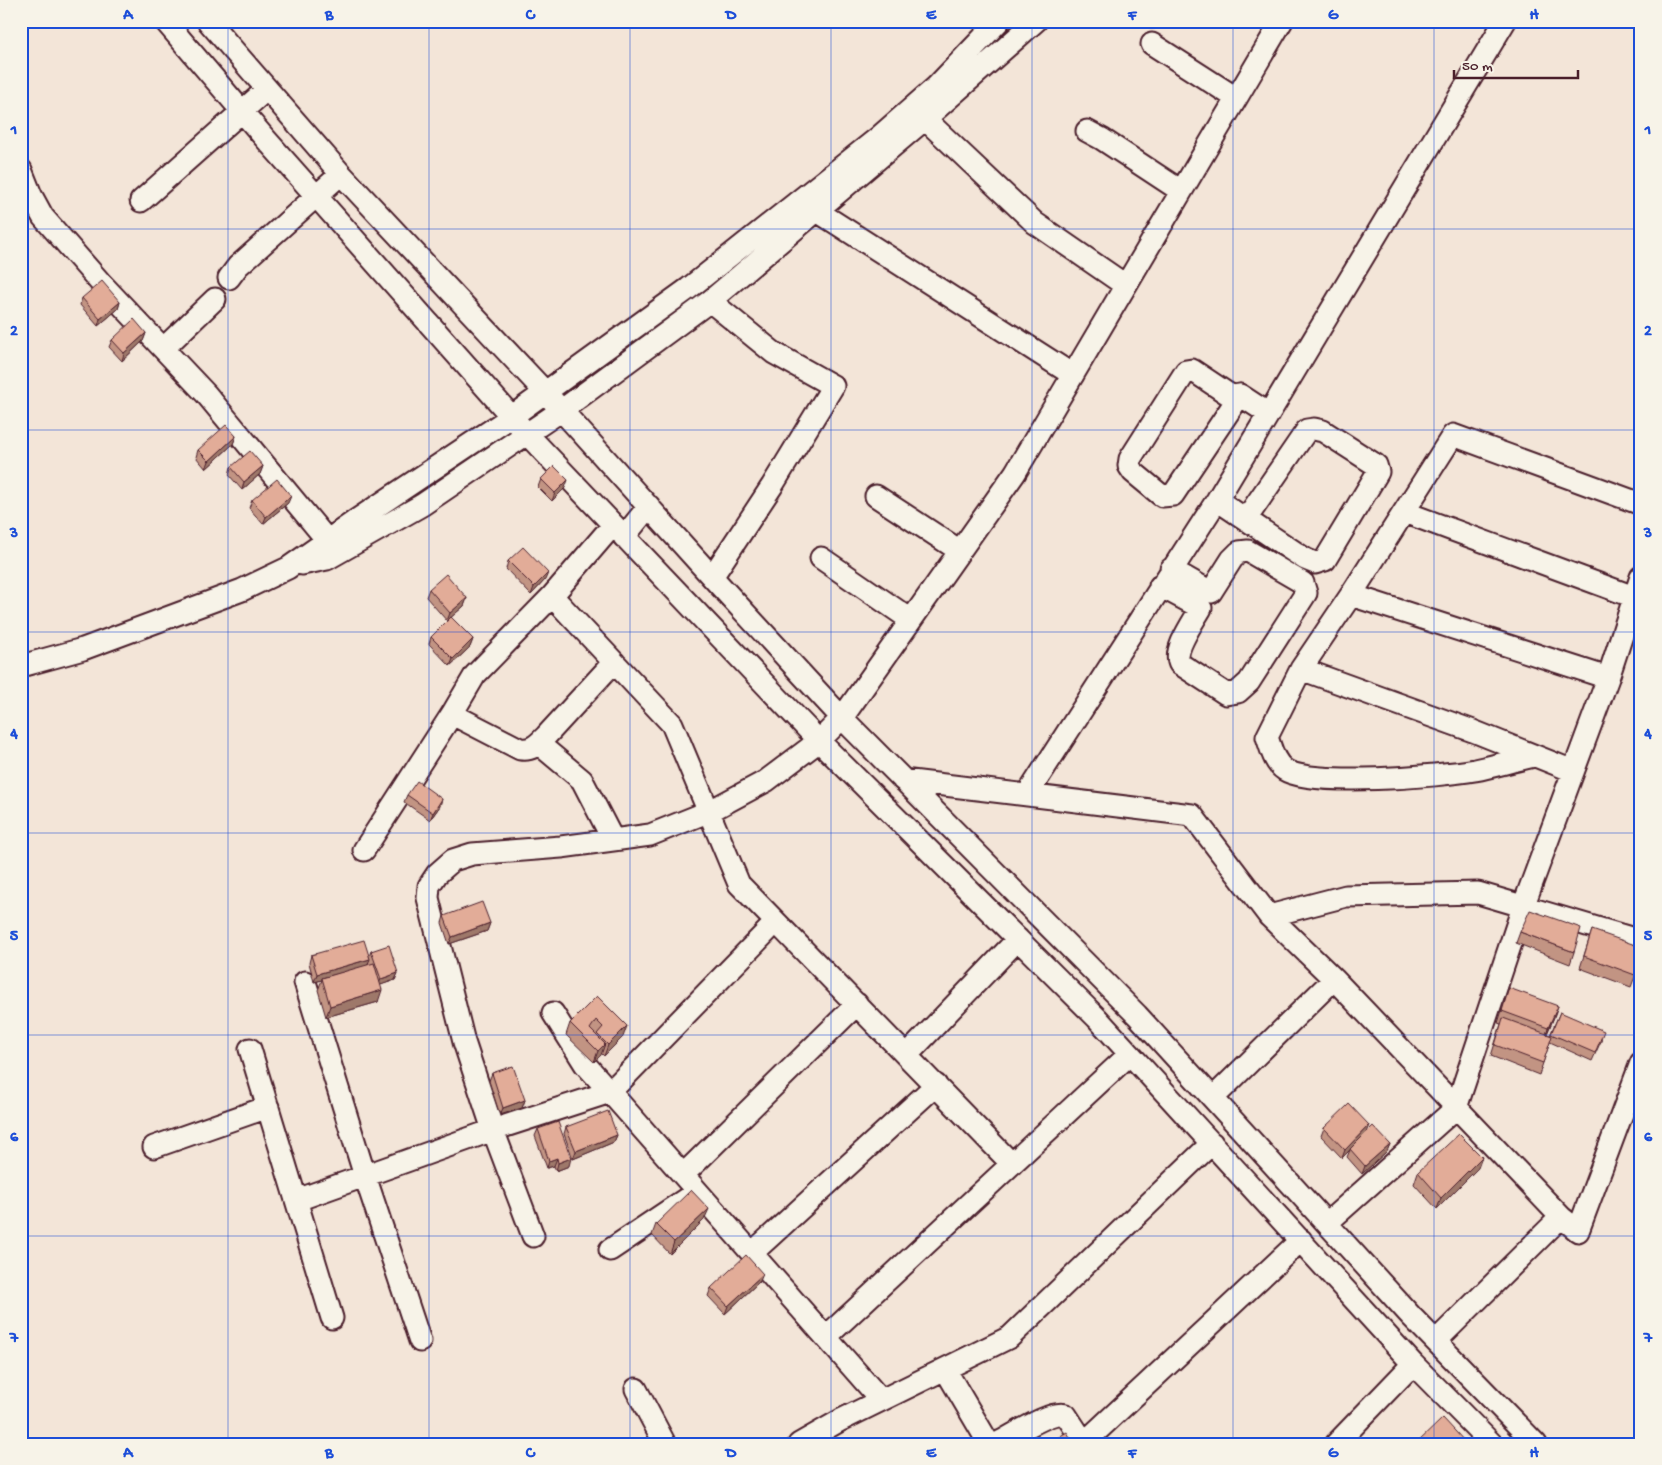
<svg xmlns="http://www.w3.org/2000/svg" width="1662" height="1465" font-family="'Gochi Hand',sans-serif">
	<rect width="100%" height="100%" fill="#f3e5d8"/>
	<filter id="ink" filterUnits="userSpaceOnUse"><feTurbulence type="fractalNoise" baseFrequency=".02" numOctaves="2"/><feDisplacementMap in="SourceGraphic" scale="10" xChannelSelector="R" yChannelSelector="G"/><feConvolveMatrix kernelMatrix="1 2 1 2 8 2 1 2 1" color-interpolation-filters="sRGB"/></filter>
	<g filter="url(#ink)">
		<g fill="none" stroke-linecap="round" stroke-linejoin="round">
			<!-- minor casing -->
			<g stroke="#4a1f2b" stroke-width="25">
				<path id="minor" d="M165 21 263 136 527 434 819 741 1097 1018 1413 1364 1492 1444
					M208 21 341 174 545 392 712 577 842 718 1137 1015 1411 1316 1536 1444
					M1152 44 1236 98
					M925 119 1035 223 1125 285
					M1087 131 1102 139 1181 191
					M21 170 31 195 43 217 100 282 206 394 327 540
					M141 201 267 89
					M817 211 1073 375
					M229 278 238 266 341 174
					M710 301 774 353 833 386 772 486 712 577
					M164 348 215 299
					M1240 395 1173 495 1162 496 1133 472 1129 466 1130 459 1186 371 1192 370 1228 394 1233 396 1240 395 1269 414
					M876 496 960 551
					M1217 500 1305 559 1315 563 1325 560 1378 472 1376 465 1323 431 1314 429 1307 430 1246 519
					M1404 512 1634 597
					M624 537 649 506
					M821 558 911 620
					M302 564 327 559 422 505 562 410 710 301 925 119 1036 21
					M1160 586 1201 608C1194 621 1172 651 1180 664L1226 694 1238 692 1249 682 1306 593 1303 583 1248 551 1239 552 1232 559 1211 592 1171 569
					M1351 595 1608 678
					M552 596 672 724 739 884 1012 1164
					M21 666 83 649 242 590 288 568 355 521 511 417 688 289 879 137 936 87 999 21
					M1301 669 1473 731 1573 771
					M452 714 520 749C532 751 538 744 546 736L614 662
					M539 744 582 780 613 840
					M1535 756C1515 760 1495 766 1475 770 1441 776 1311 787 1285 770 1274 763 1271 748 1267 737L1301 669 1351 595 1453 435 1641 504
					M903 780 1192 815 1269 916 1334 979 1561 1217 1578 1231 1641 1063
					M1027 795 1217 500 1505 21
					M364 850 452 714 475 675 552 596 613 525
					M1269 916 1346 896 1478 893 1641 941
					M305 982 365 1176 420 1341
					M553 1013 585 1064 610 1092 776 922
					M250 1049 332 1318
					M907 1055 1018 939
					M1213 1098 1334 979
					M154 1147 268 1107
					M683 1175 857 1004
					M297 1200 493 1130 610 1092 881 1400
					M1327 1223 1456 1108 1523 907 1608 678 1641 577
					M533 1236 493 1130 464 1042 428 898 429 886 437 874 453 860 472 854 561 847 650 835 710 811 766 781 819 741 842 718 1015 473 1282 21
					M610 1250 695 1193
					M752 1253 936 1085
					M826 1337 1130 1054
					M1436 1341 1561 1217
					M945 1369 988 1442 992 1444 1000 1442C1014 1435 1052 1409 1066 1415L1085 1444
					M636 1389 665 1444
					M1084 1443 1301 1240
					M799 1444 841 1420 1010 1337 1212 1143
					M1336 1444 1413 1364"/>
			</g>
			<!-- minor -->
			<use href="#minor" stroke="#f7f3e8" stroke-width="21"/>
		</g>
		<!-- wall -->
		<path fill="#c29483" stroke="#4a1f2b" d="M82 298 120 302 118 309 98 326 80 305Z
			M146 333 143 341 122 361 109 347 112 340Z
			M236 436 233 444 206 469 196 457 198 450Z
			M263 466 260 474 242 490 229 475 231 467Z
			M541 479 565 488 552 501 538 487Z
			M252 500 288 503 263 524 249 508Z
			M508 561 545 580 531 595 506 569Z
			M429 589 467 598 464 606 451 617 473 639 470 647 450 666 429 644 431 637 447 621 426 597Z
			M407 795 440 806 430 820 404 802Z
			M444 916 490 923 487 931 449 944 442 923Z
			M1592 930 1641 961 1631 987 1580 968Z
			M1520 932 1574 952 1570 964 1516 943Z
			M371 951 398 973 395 980 380 985 378 1002 326 1017 318 990 322 980 314 982 309 963 311 955 369 957Z
			M1509 988 1554 1017 1547 1034 1550 1035 1560 1012 1602 1039 1592 1061 1550 1042 1539 1075 1491 1056 1501 1024 1498 1023Z
			M597 996 623 1037 604 1056 601 1053 594 1062 566 1035 570 1023Z
			M492 1073 525 1100 522 1108 500 1115 489 1081Z
			M566 1127 617 1135 614 1142 573 1159 564 1134Z
			M1324 1128 1366 1133 1390 1144 1387 1151 1362 1174 1347 1157 1350 1150 1342 1158 1321 1136Z
			M538 1129 569 1166 556 1171 554 1166 547 1168 535 1136Z
			M1478 1168 1437 1209 1414 1184 1418 1172Z
			M704 1220 670 1254 652 1235 656 1224Z
			M760 1281 725 1314 708 1296 711 1288Z"/>
		<!-- shaded-wall -->
		<path fill="#9e786a" stroke="#4a1f2b" d="M120 302 118 309 98 326 100 319Z
			M146 333 143 341 122 361 124 353Z
			M236 436 233 444 206 469 209 461Z
			M263 466 260 474 242 490 244 482Z
			M568 480 565 488 552 501 555 493Z
			M291 496 288 503 263 524 266 517Z
			M548 573 545 580 531 595 534 587Z
			M467 598 464 606 447 621 450 613Z
			M473 639 470 647 450 666 453 659Z
			M442 799 440 806 430 820 433 813Z
			M490 923 487 931 449 944 452 937Z
			M370 959 367 966 322 978V980L314 982 317 974Z
			M398 973 395 980 378 986 381 979Z
			M382 990 378 1002 326 1017 330 1006Z
			M1558 1006 1554 1017 1544 1040 1548 1028Z
			M627 1026 623 1037 604 1056 608 1045Z
			M605 1044 601 1055 594 1062 598 1051Z
			M525 1100 522 1108 500 1115 503 1108Z
			M1369 1125 1366 1133 1342 1158 1345 1150Z
			M617 1135 614 1142 573 1159 576 1151Z
			M1390 1144 1387 1151 1362 1174 1365 1166Z
			M1482 1157 1478 1168 1437 1209 1441 1198Z
			M557 1158 554 1166 547 1168 549 1161Z
			M571 1158 569 1166 556 1171 558 1163Z
			M709 1209 704 1220 670 1254 674 1242Z
			M763 1274 760 1281 725 1314 728 1306Z"/>
		<!-- building -->
		<path fill="#e2ac98" stroke="#4a1f2b" d="M102 281 120 302 100 319 82 298Z
			M134 319 146 333 124 353 112 340Z
			M226 425 236 436 209 461 198 450Z
			M250 451 263 466 244 482 231 467Z
			M554 466 568 480 555 493 541 479Z
			M277 479 291 496 266 517 252 500Z
			M523 547 548 573 534 587 508 561Z
			M446 574 467 598 450 613 429 589Z
			M451 617 473 639 453 659 431 637Z
			M417 781 442 799 433 813 407 795Z
			M482 902 490 923 452 937 444 916Z
			M1530 910 1581 928 1574 952 1520 932Z
			M1592 930 1641 947V960L1635 975 1584 956Z
			M364 940 370 959 317 974 311 955Z
			M389 945 398 973 381 979 371 951Z
			M374 963 382 990 330 1006 322 978Z
			M1509 988 1558 1006 1548 1028 1502 1011Z
			M597 996 627 1026 608 1045 597 1034 603 1027 596 1020 590 1029 605 1044 598 1051 570 1023Z
			M1560 1012 1604 1031 1595 1053 1551 1034Z
			M1503 1018 1552 1036 1543 1063 1495 1045Z
			M513 1066 525 1100 503 1108 492 1073Z
			M1349 1104 1369 1125 1345 1150 1324 1128Z
			M608 1111 617 1135 576 1151 566 1127Z
			M558 1122 571 1158 558 1163 557 1158 549 1161 538 1129Z
			M1373 1126 1390 1144 1365 1166 1350 1149Z
			M1459 1134 1482 1157 1441 1198 1418 1172Z
			M691 1190 709 1209 674 1242 656 1224Z
			M746 1255 763 1274 728 1306 711 1288Z
			M1443 1418 1467 1444H1416Z
			M1067 1432 1074 1444H1047Z"/>
	</g>
	<!-- grid -->
	<path fill="none" stroke="#1d4ed8" stroke-width="1" stroke-opacity="0.55" d="M228 21V1444M429 21V1444M630 21V1444M831 21V1444M1032 21V1444M1233 21V1444M1434 21V1444M21 229H1641M21 430H1641M21 632H1641M21 833H1641M21 1035H1641M21 1236H1641"/>
	<!-- margin -->
	<rect width="1662" height="1465" fill="none" stroke="#f7f3e8" stroke-width="55"/>
	<!-- scale -->
	<path d="M1454 70v8h124v-8" fill="none" stroke="#4a1f2b" stroke-width="2.5"/>
	<text x="1462" y="70" font-size="15" fill="#4a1f2b" stroke="#f7f3e8" stroke-width="4" paint-order="stroke">50 m</text>
	<rect x="28" y="28" width="1606" height="1410" fill="none" stroke="#1d4ed8" stroke-width="2"/>
	<g font-size="16" text-anchor="middle" font-weight="bold" fill="#1d4ed8">
		<text x="128" y="19">A</text>
		<text x="329" y="19">B</text>
		<text x="530" y="19">C</text>
		<text x="731" y="19">D</text>
		<text x="931" y="19">E</text>
		<text x="1132" y="19">F</text>
		<text x="1333" y="19">G</text>
		<text x="1534" y="19">H</text>
		<text x="14" y="134">1</text>
		<text x="1648" y="134">1</text>
		<text x="14" y="335">2</text>
		<text x="1648" y="335">2</text>
		<text x="14" y="537">3</text>
		<text x="1648" y="537">3</text>
		<text x="14" y="738">4</text>
		<text x="1648" y="738">4</text>
		<text x="14" y="940">5</text>
		<text x="1648" y="940">5</text>
		<text x="14" y="1141">6</text>
		<text x="1648" y="1141">6</text>
		<text x="14" y="1342">7</text>
		<text x="1648" y="1342">7</text>
		<text x="128" y="1457">A</text>
		<text x="329" y="1457">B</text>
		<text x="530" y="1457">C</text>
		<text x="731" y="1457">D</text>
		<text x="931" y="1457">E</text>
		<text x="1132" y="1457">F</text>
		<text x="1333" y="1457">G</text>
		<text x="1534" y="1457">H</text>
	</g>
</svg>
